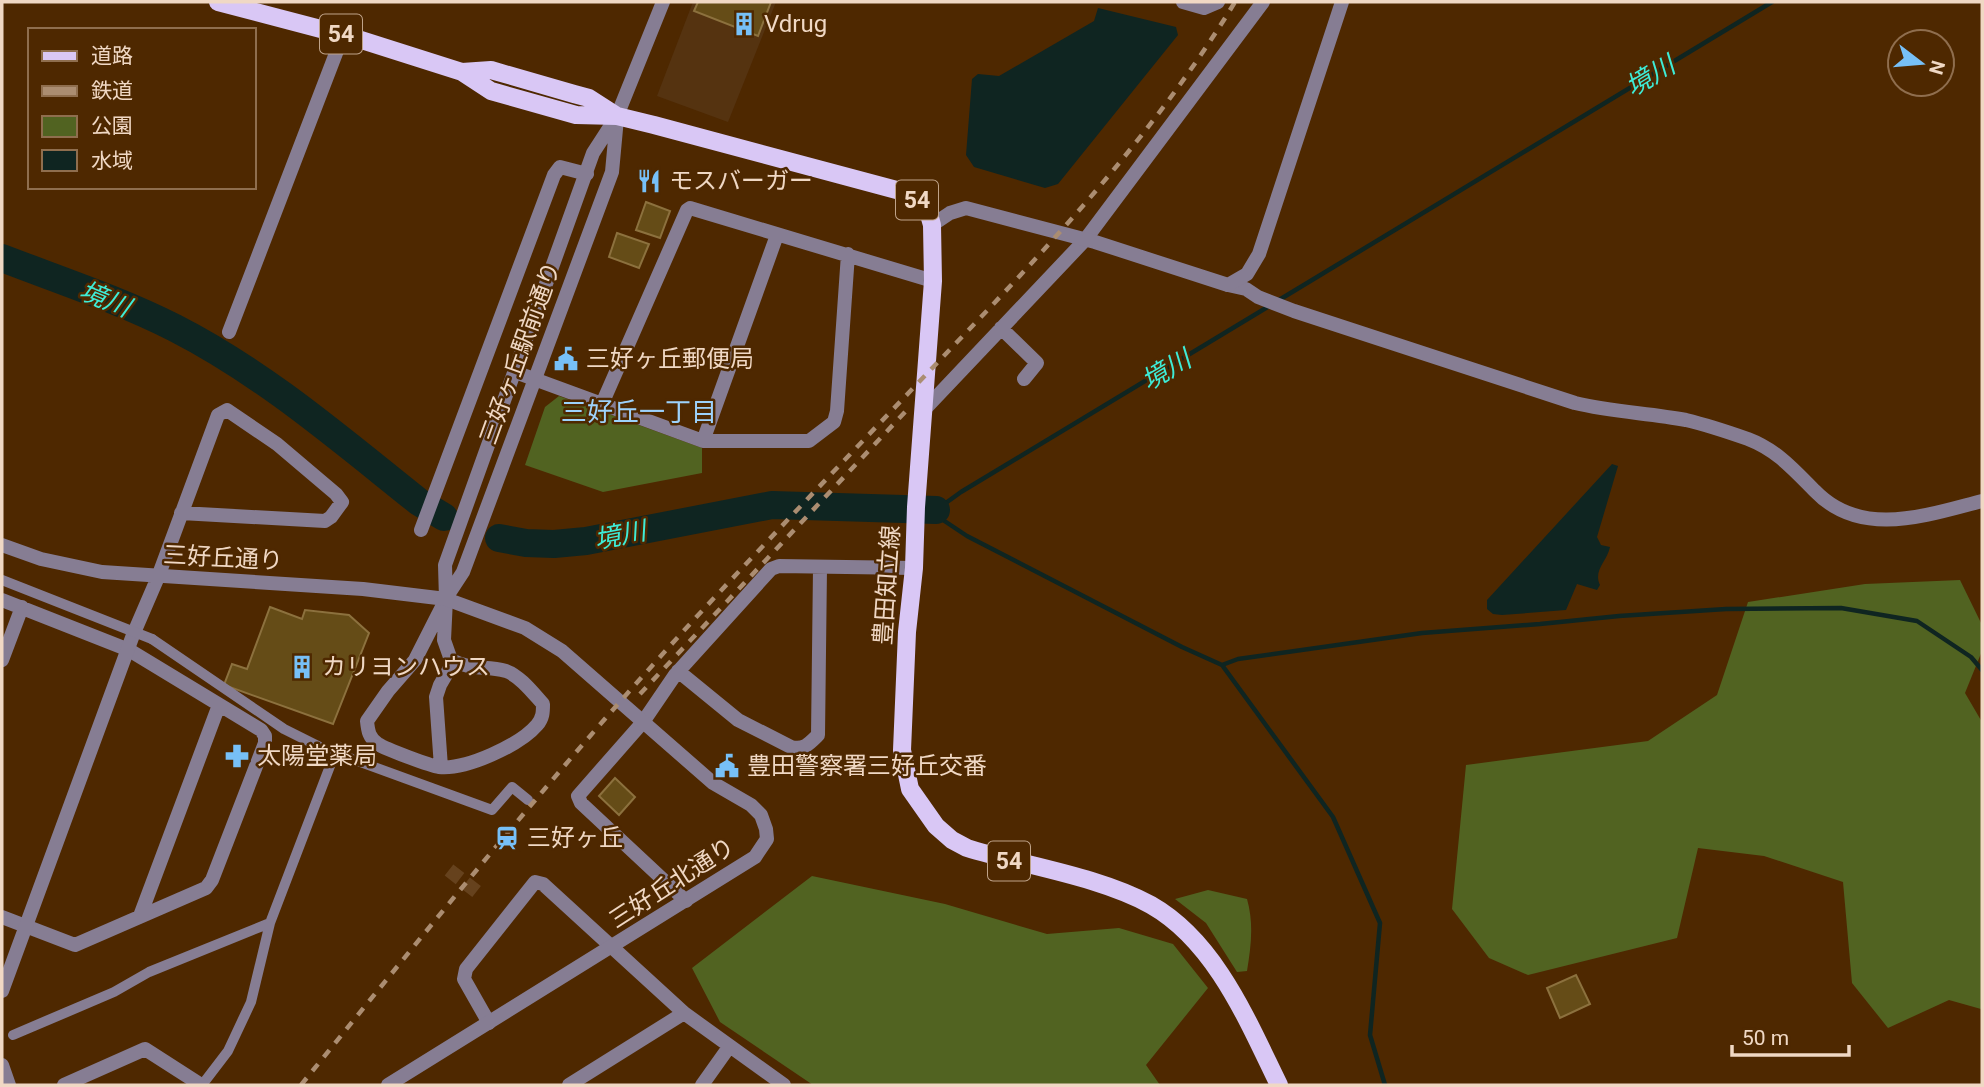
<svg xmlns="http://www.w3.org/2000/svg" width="1984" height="1087" font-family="Roboto,'Noto Sans JP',sans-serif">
	<rect width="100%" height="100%" fill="#4e2800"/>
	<!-- built -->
	<path fill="#553310" d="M693 2H776L728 122 657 96Z"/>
	<!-- green -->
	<path fill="#516321" d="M559 396 702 448V473L603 492 525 465 545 407Z
		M1960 580 1982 625V651L1965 693 1982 722V1011L1981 1009 1949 1000 1888 1028 1852 983 1843 882 1764 856 1698 848 1677 938 1528 975 1489 958 1452 909 1466 765 1648 741 1717 695 1748 602 1865 584Z
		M812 876 945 904 1047 934 1119 928 1173 944 1208 988 1146 1065 1160 1085H813L720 1022 692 968Z
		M1208 890 1247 899C1254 924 1251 946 1247 971L1237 972 1206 923 1175 899Z"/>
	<!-- water -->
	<path fill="#0f2521" d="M1098 8 1176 27 1178 35 1058 184 1045 188 974 167 966 155 972 79 978 74 999 76 1094 21Z
		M1612 464 1618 466 1597 537 1601 545 1610 547C1607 562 1593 570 1600 585L1597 590 1577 584 1566 610 1502 615 1493 614 1487 609V600Z"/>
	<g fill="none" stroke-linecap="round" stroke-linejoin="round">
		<!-- stream -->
		<path stroke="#0f2521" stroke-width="4.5" d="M1279 300 1772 2
			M1271 305 961 492 936 510 943 520 967 536 1182 647 1222 665 1333 817 1380 923 1370 1035 1385 1085
			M1222 665 1238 659 1422 633 1540 624 1619 616 1726 609 1841 608 1917 621 1971 657 1982 670"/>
		<!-- river -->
		<path stroke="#0f2521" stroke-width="28" d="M2 258C59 280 120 300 175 328 265 374 341 440 419 502L444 517
			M499 538 526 543 554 544 586 541 772 505 936 510"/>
	</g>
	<!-- building -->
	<path fill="#654c17" stroke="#8c713e" stroke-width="2" d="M698 2H771L758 36 694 11Z
		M646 202 670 211 660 238 636 230Z
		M617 233 649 244 639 268 609 257Z
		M270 607 302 619 305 610 349 615 369 633 333 724 224 685 232 664 247 669Z
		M615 778 635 797 619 815 599 796Z
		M1576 975 1590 1004 1560 1018 1547 988Z"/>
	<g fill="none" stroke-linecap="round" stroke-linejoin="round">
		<!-- minor-tunnel -->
		<path stroke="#66421d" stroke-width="14" stroke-dasharray="14 7" stroke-linecap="butt" d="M449 870 481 895"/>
		<!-- pedestrian -->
		<path stroke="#867d93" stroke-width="10" d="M152 639 284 729 322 748 492 810 512 787 528 800
			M13 1035 114 992 149 972 270 923 335 753
			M202 1085 228 1051 251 1002 270 923"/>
		<!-- minor -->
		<path stroke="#867d93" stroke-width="14" d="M1183 2 1204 8 1218 2
			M1228 285 1246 289 1258 297 1294 311 1575 403C1612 412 1649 413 1686 420 1707 425 1728 432 1748 439 1777 450 1794 470 1815 491 1861 539 1927 515 1982 501
			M1001 328 1037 363 1024 379
			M229 332 343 35
			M515 372 703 441H809L834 422 837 411 848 254
			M602 404 687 210 690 208 933 281
			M924 410 1085 240 1263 2
			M703 441 777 235
			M421 530 554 175 560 167 587 174
			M158 577 218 415 227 410 277 444 336 494 342 502 331 517 325 521 181 513
			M446 599 444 640 451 660C474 671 485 665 506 671 520 676 533 693 543 704 543 712 543 718 537 725 520 745 466 770 439 767 431 766 385 749 378 744 369 738 368 731 367 721L388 691 415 660Z
			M2 600 129 650 261 730 265 736V743L212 880 206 888 75 945 2 917
			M2 660 22 607
			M678 671 738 720 791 747C804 750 809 744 818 735L820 568
			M441 767 436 697 440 685 454 661
			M686 901 581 803 578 796 643 722 675 675 771 569 779 566 914 568
			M140 916 219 705
			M489 1023 464 979 466 969 535 882 543 884 684 1013 784 1085
			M64 1085 145 1049 201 1085
			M569 1085 684 1013
			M702 1085 729 1047"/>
		<!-- tertiary -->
		<path stroke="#867d93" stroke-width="14" d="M932 225 950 213 966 208 1095 242 1228 285 1247 274 1259 254 1342 2
			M2 545 41 559 102 572 363 589 446 599 525 628 562 651 713 783 751 805 761 815 766 829 767 839 755 857 388 1085
			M446 598 463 572 612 172 617 118
			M446 599 445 565 593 153 617 116 663 2
			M2 991 133 635 158 577
			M2 1065 9 1085"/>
		<!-- primary -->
		<path stroke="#d9c7f5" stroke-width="18" d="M218 2 355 38 462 72 491 91 576 115 617 116 654 125 904 192 918 201 928 211 932 225 933 281 916 507 914 568 907 632 902 750 910 789 936 826 952 840 967 848C1025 866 1098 876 1151 905 1216 942 1248 1022 1279 1085
			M462 72 491 70 574 94 589 98 617 116"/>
		<!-- rail -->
		<path stroke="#ab8d71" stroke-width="4.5" stroke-dasharray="9 9" stroke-linecap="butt" d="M640 694 906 411
			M301 1085C440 914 578 742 730 581 805 501 882 421 958 341 1059 236 1159 127 1235 2"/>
		<!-- pedestrian-bridge -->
		<path stroke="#867d93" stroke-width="10" d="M2 580 152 639"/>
	</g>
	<!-- icons -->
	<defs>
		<g id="building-bare" transform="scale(1.89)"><path d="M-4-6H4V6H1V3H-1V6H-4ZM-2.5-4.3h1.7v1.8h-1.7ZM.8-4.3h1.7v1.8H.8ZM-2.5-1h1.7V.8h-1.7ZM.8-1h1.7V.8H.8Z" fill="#77c0f7" stroke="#4e2800" stroke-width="2.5" paint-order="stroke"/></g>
		<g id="restaurant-bare" transform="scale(1.89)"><path d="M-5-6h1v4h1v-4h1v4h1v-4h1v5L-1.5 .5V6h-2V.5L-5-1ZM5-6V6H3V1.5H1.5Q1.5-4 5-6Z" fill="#77c0f7" stroke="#4e2800" stroke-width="2.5" paint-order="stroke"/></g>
		<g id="civic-bare" transform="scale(1.89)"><path d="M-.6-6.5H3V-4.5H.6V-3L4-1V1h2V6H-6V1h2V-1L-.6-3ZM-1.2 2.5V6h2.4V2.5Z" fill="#77c0f7" stroke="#4e2800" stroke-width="2.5" paint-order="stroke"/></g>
		<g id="pharmacy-bare" transform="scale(1.89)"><path d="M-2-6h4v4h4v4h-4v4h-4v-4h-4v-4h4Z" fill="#77c0f7" stroke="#4e2800" stroke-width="2.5" paint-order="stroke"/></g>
		<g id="station-bare" transform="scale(1.89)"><path d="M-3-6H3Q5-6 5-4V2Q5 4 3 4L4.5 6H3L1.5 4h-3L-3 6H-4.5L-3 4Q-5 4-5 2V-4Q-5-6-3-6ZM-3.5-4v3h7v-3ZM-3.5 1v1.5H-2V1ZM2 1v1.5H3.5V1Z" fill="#77c0f7" stroke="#4e2800" stroke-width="2.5" paint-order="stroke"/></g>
	</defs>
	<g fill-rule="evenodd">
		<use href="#building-bare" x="744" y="24"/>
		<use href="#restaurant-bare" x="649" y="181"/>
		<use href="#civic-bare" x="566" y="359"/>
		<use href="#building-bare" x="302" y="667"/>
		<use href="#pharmacy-bare" x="237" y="756"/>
		<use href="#civic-bare" x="727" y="766"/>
		<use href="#station-bare" x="507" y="838"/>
	</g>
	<g text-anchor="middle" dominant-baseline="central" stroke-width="5" stroke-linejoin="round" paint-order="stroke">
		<!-- shield labels -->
		<g fill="#4e2800" stroke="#bfa389" stroke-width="2">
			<rect x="320" y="14.5" width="42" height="39" rx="5"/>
			<rect x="896" y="180.5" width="42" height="39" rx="5"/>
			<rect x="988" y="841.5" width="42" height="39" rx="5"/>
		</g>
		<g font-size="23" font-weight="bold" fill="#f0d8c4">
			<text x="341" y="34">54</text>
			<text x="917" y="200">54</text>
			<text x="1009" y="861">54</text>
		</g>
		<!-- poi labels -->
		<g font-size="24" fill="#f0d8c4" stroke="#4e2800" text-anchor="start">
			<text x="764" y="24">Vdrug</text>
			<text x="669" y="181">モスバーガー</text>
			<text x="586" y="359">三好ヶ丘郵便局</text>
			<text x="322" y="667">カリヨンハウス</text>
			<text x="257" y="756">太陽堂薬局</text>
			<text x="747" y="766">豊田警察署三好丘交番</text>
			<text x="527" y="838">三好ヶ丘</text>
		</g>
		<!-- street labels -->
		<g font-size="24" fill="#f0d8c4" stroke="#4e2800">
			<text transform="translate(520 353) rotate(-70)">三好ヶ丘駅前通り</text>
			<text transform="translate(223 558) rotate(3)">三好丘通り</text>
			<text transform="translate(887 585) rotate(-86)">豊田知立線</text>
			<text transform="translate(672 883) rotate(-33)">三好丘北通り</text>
		</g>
		<!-- water labels -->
		<g font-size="26" font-style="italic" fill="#3eecd7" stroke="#4e2800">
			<text transform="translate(1650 76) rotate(-31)">境川</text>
			<text transform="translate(105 299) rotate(22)">境川</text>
			<text transform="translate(1166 370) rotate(-31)">境川</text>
			<text transform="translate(620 535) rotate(-11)">境川</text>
		</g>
		<!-- neighbourhood labels -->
		<g font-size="26" fill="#9dd2fb" stroke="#4e2800">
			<text x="639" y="412">三好丘一丁目</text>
		</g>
	</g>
	<!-- border -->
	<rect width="1984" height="1087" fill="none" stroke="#f0d8c4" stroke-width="7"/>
	<!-- legend -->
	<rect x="28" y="28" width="228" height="161" fill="#4e2800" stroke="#8f6e4e" stroke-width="2"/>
	<rect x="42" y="51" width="35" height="10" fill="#d9c7f5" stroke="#8f6e4e" stroke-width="2"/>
	<text x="91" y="63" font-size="21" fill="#f0d8c4">道路</text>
	<rect x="42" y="86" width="35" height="10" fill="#ab8d71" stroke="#8f6e4e" stroke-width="2"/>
	<text x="91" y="98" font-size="21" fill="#f0d8c4">鉄道</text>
	<rect x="42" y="116" width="35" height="21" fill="#516321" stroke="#8f6e4e" stroke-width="2"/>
	<text x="91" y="133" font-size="21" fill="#f0d8c4">公園</text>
	<rect x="42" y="150" width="35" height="21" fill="#0f2521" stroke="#8f6e4e" stroke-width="2"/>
	<text x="91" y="168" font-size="21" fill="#f0d8c4">水域</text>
	<!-- north arrow -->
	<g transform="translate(1921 63) rotate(106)"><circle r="33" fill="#4e2800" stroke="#8f6e4e" stroke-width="2"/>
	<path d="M0-5L12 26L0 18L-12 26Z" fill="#77c0f7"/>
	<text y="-10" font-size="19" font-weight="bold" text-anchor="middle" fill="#f0d8c4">N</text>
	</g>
	<!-- scale -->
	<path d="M1732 1045v10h117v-10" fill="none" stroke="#f0d8c4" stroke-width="3.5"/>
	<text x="1742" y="1045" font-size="21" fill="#f0d8c4" stroke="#4e2800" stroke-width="5" paint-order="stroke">50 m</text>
</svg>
